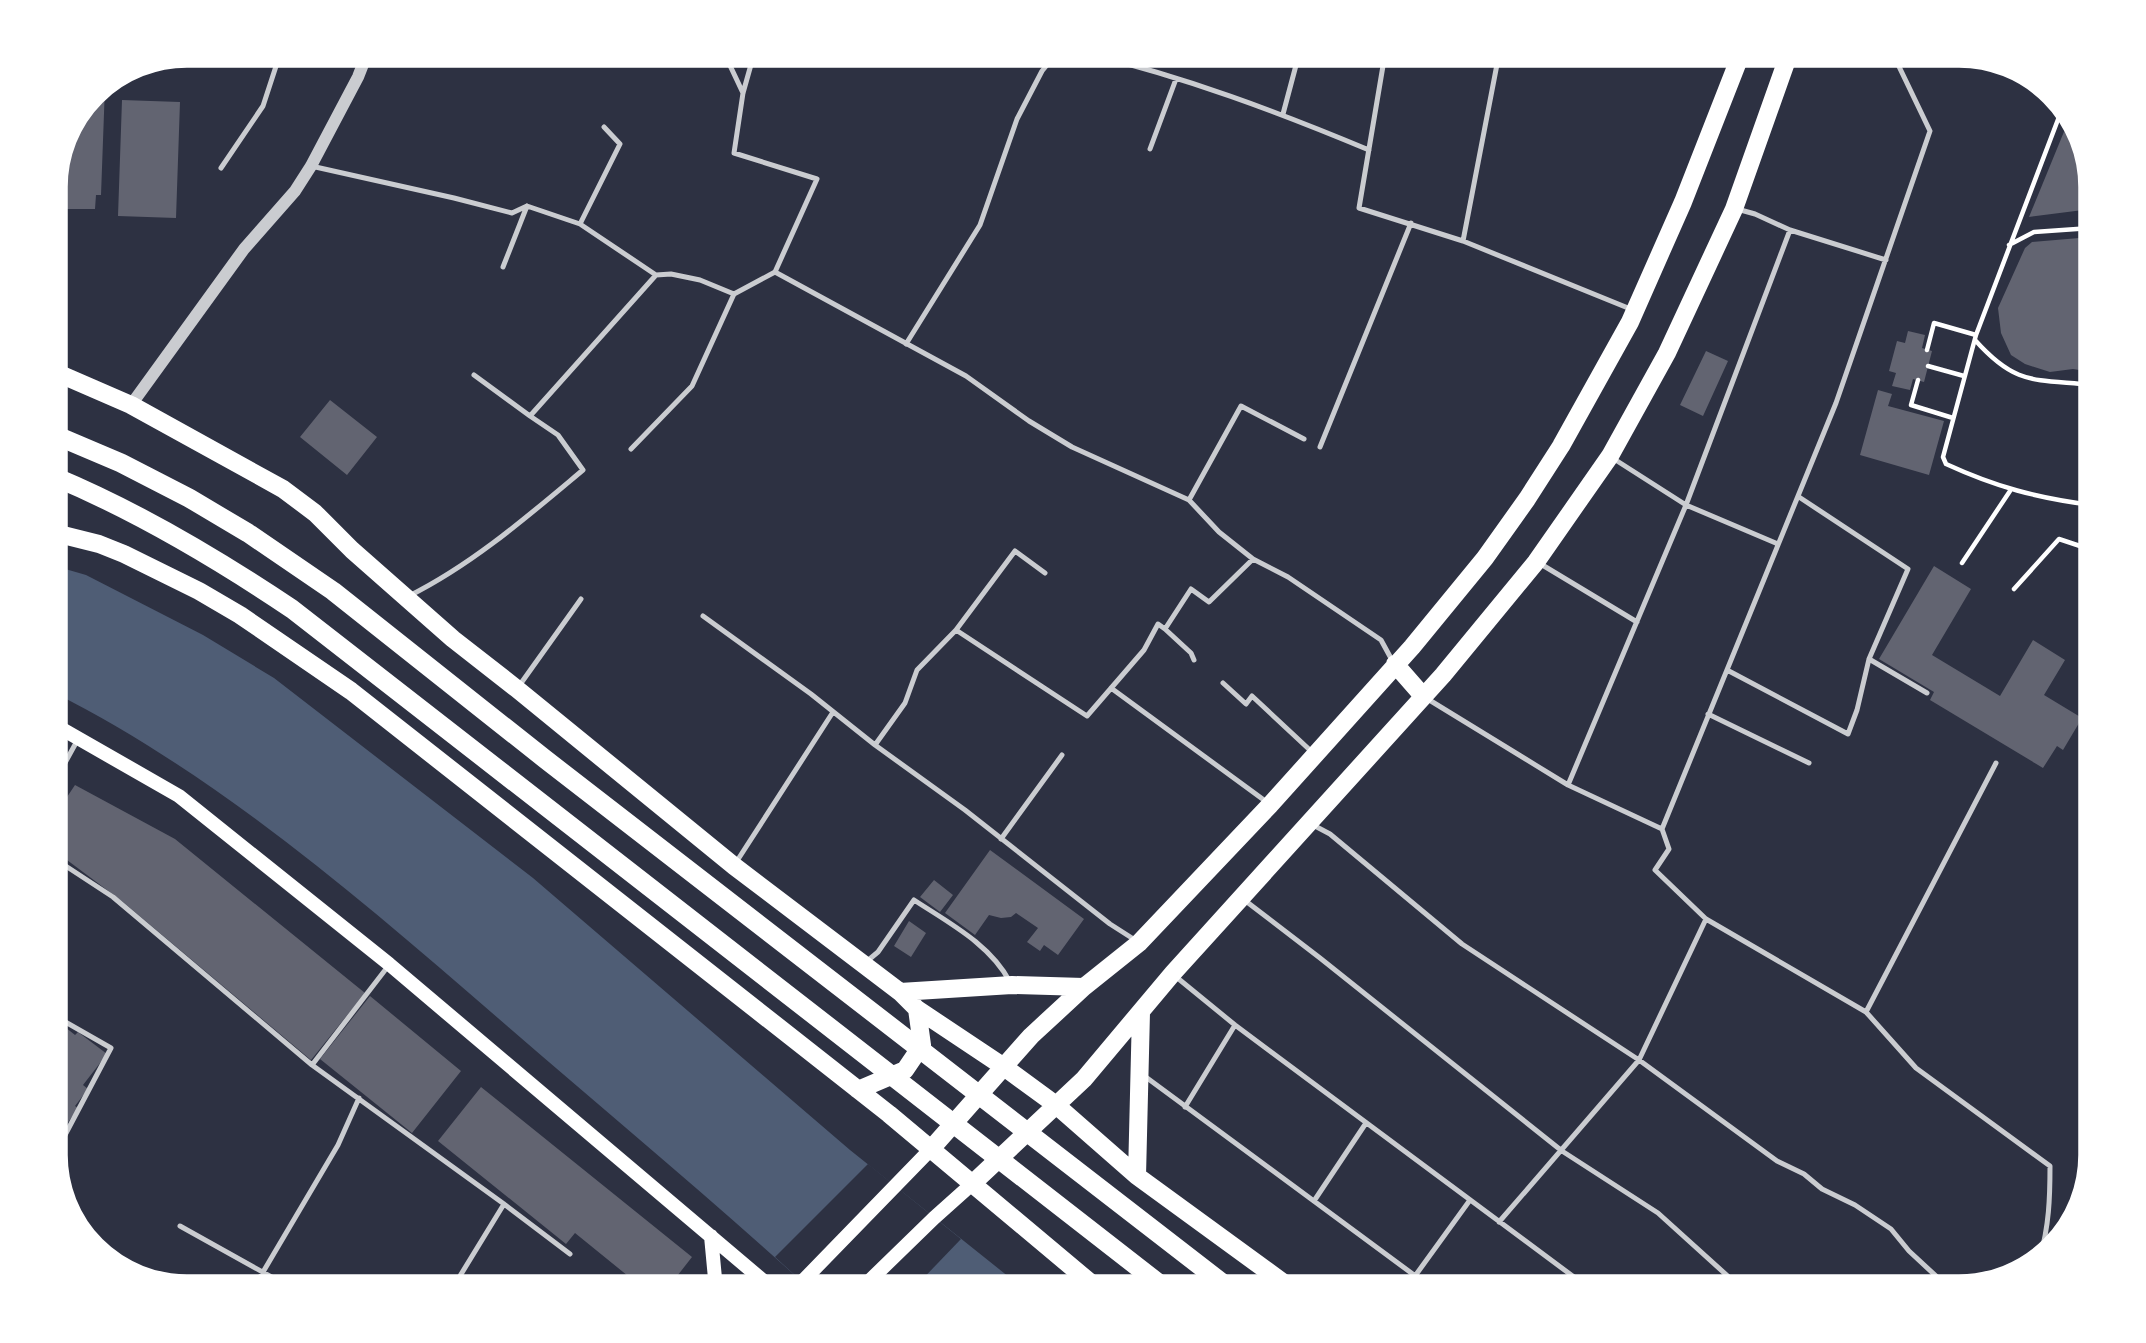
<svg xmlns="http://www.w3.org/2000/svg" width="2146" height="1343" font-family="Manrope,sans-serif">
	<rect width="100%" height="100%" fill="#2d3142"/>
	<!-- water -->
	<path fill="#4f5d75" d="M55 566 86 575 203 635 274 678 533 878 850 1150 1024 1289H810C711 1199 608 1113 506 1025 365 903 222 778 55 693Z"/>
	<!-- pier -->
	<path fill="#2d3142" d="M868 1164 961 1239 913 1289H810L775 1257Z"/>
	<!-- building -->
	<path fill="#626471" d="M105 86 101 195H96L95 209H66L67 151 94 93Z
		M122 100 180 102 176 218 118 216Z
		M2070 117 2074 121 2091 179V209L2029 217Z
		M2091 237 2092 372 2073 369 2050 372 2025 364 2011 355 2001 333 1998 308 2025 248 2032 242Z
		M1908 331 1925 335 1922 348 1932 351 1924 382 1913 379 1910 390 1892 386 1896 373 1889 371 1897 341 1905 343Z
		M1706 351 1728 361 1703 416 1680 405Z
		M1878 390 1892 394 1888 406 1944 421 1929 475 1860 455Z
		M330 400 377 437 347 475 300 437Z
		M1934 566 1971 589 1932 655 2000 696 2033 640 2065 660 2044 695 2082 718 2063 750 2057 746 2043 768 1930 700 1934 692 1879 659Z
		M75 785 175 839 365 993 311 1060 123 902 55 851V815Z
		M990 850 1084 919 1058 955 1044 945 1040 951 1027 942 1038 928 1016 913 1011 917 1001 918 989 915 975 935 945 913Z
		M934 880 953 895 940 912 920 897Z
		M909 921 926 933 911 957 894 946Z
		M370 996 461 1071 412 1133 320 1059Z
		M55 1019 75 1035 78 1032 107 1054 83 1085 88 1089 75 1106 78 1108 69 1121 55 1140Z
		M481 1087 692 1257 667 1289H661L652 1281 644 1289 575 1233 566 1244 438 1141Z"/>
	<g fill="none" stroke-linecap="round" stroke-linejoin="round">
		<!-- path -->
		<path stroke="#fff" stroke-width="4.5" d="M2062 109 1976 335 1943 457 1946 464C1996 487 2037 498 2092 505
			M2009 245 2034 232 2091 228
			M1975 340C2016 386 2034 379 2092 385
			M1927 350 1934 323 1976 335
			M1928 366 1964 376
			M1918 380 1911 405 1953 418
			M1962 563 2010 491
			M2014 589 2059 539 2092 550"/>
		<!-- service -->
		<path stroke="#caccd0" stroke-width="5" d="M722 54 726 57 743 93
			M1089 54C1185 77 1278 112 1369 150
			M1385 54 1359 208 1463 241 1633 310
			M1283 114 1299 54
			M1150 149 1176 79
			M311 166 454 198 512 213 527 206
			M221 168 263 106 280 54
			M527 206 580 224 656 275 671 274 700 280 734 294 775 272 817 179 734 153 743 93 754 54
			M1737 209 1755 214 1790 230 1886 260
			M580 224 620 144 604 127
			M1463 241 1499 54
			M503 267 527 206
			M775 272 966 376 1029 421 1072 447 1189 500 1219 532 1253 559 1288 577 1381 640 1393 662
			M906 344 980 225 1017 119 1042 71 1056 54
			M474 375 530 416
			M1320 447 1411 223
			M631 449 692 386 734 294
			M1614 459 1686 505 1778 544
			M1189 500 1241 406 1304 439
			M1539 563 1637 622
			M409 596C473 564 528 516 583 470L558 435 530 416 656 275
			M703 616 811 694 875 745 905 703 917 670 956 630 1015 551 1045 573
			M1165 629 1191 653 1194 660
			M956 630 1087 716 1144 650 1158 624 1165 629 1191 589 1209 602 1253 559
			M1869 659 1927 693
			M1727 670 1848 734 1857 710 1869 659 1908 569 1799 497
			M1223 683 1246 704 1252 696 1312 752
			M519 686 581 599
			M1111 688 1268 803
			M1426 698 1568 785 1662 829 1836 403 1930 131 1893 54
			M1708 714 1809 763
			M875 745 965 810 1110 924 1135 940
			M55 781 77 741
			M1568 785 1686 505 1790 230
			M1313 825 1330 834 1462 944 1639 1060 1777 1161 1804 1174 1822 1189 1855 1205 1891 1229 1909 1251 1950 1289
			M1662 829 1669 849 1655 870 1706 919 1866 1012 1916 1068 2050 1166C2050 1198 2049 1226 2040 1257
			M1001 839 1062 755
			M55 859 113 897 312 1065 504 1204 570 1254
			M735 864 833 712
			M1243 899 1320 958 1562 1151 1658 1213 1742 1289
			M866 962 878 952 914 900C949 923 990 944 1010 982
			M1175 976 1235 1025 1586 1286
			M1866 1012 1996 763
			M55 1016 111 1048 55 1154
			M312 1065 389 965
			M1143 1075 1433 1289
			M1185 1107 1235 1025
			M1314 1201 1366 1123
			M1499 1222 1639 1060 1706 919
			M180 1226 293 1289
			M1415 1276 1470 1200
			M253 1289 338 1145 359 1098
			M452 1289 504 1204"/>
		<!-- tertiary -->
		<path stroke="#caccd0" stroke-width="12" d="M131 405 244 249 295 191 311 166 358 77 367 54"/>
		<!-- secondary -->
		<path stroke="#fff" stroke-width="14" d="M55 725 179 796 389 964 773 1289
			M711 1236 716 1289
			M795 1289 931 1149
			M861 1289 934 1218 972 1184"/>
		<!-- primary -->
		<path stroke="#fff" stroke-width="18" d="M55 372 131 405 283 489 315 513 352 550 453 639 517 689 734 866 900 992 917 1009 1004 1067 1056 1105 1137 1176 1292 1289
			M55 533 99 544 124 554 199 591 240 615 351 691 889 1114 1098 1289
			M1395 664 1423 696
			M900 992 1012 985 1084 987
			M858 1090 905 1070 922 1045 917 1009
			M931 1149 1031 1036 1084 987 1139 943 1270 805 1412 647 1485 558 1527 499 1561 446 1630 322 1683 202 1741 54
			M1137 1176 1141 1012
			M972 1184 1084 1079 1173 973 1443 675 1536 562 1610 456 1667 353 1734 209 1789 54"/>
		<!-- trunk -->
		<path stroke="#fff" stroke-width="19" d="M55 435 121 463 189 498 248 533 333 591 545 759 1230 1289
			M55 477C139 512 216 558 292 609L1166 1289"/>
	</g>
	<!-- crop -->
	<path d="M0 0H2146V1343H0ZM187 66H1959A121 121 0 0 1 2080 187V1155A121 121 0 0 1 1959 1276H187A121 121 0 0 1 66 1155V187A121 121 0 0 1 187 66Z" fill="#fff" fill-rule="evenodd"/>
	<path fill="none" stroke="#fff" stroke-width="3.5" d="M187 66H1959A121 121 0 0 1 2080 187V1155A121 121 0 0 1 1959 1276H187A121 121 0 0 1 66 1155V187A121 121 0 0 1 187 66Z"/>
</svg>
